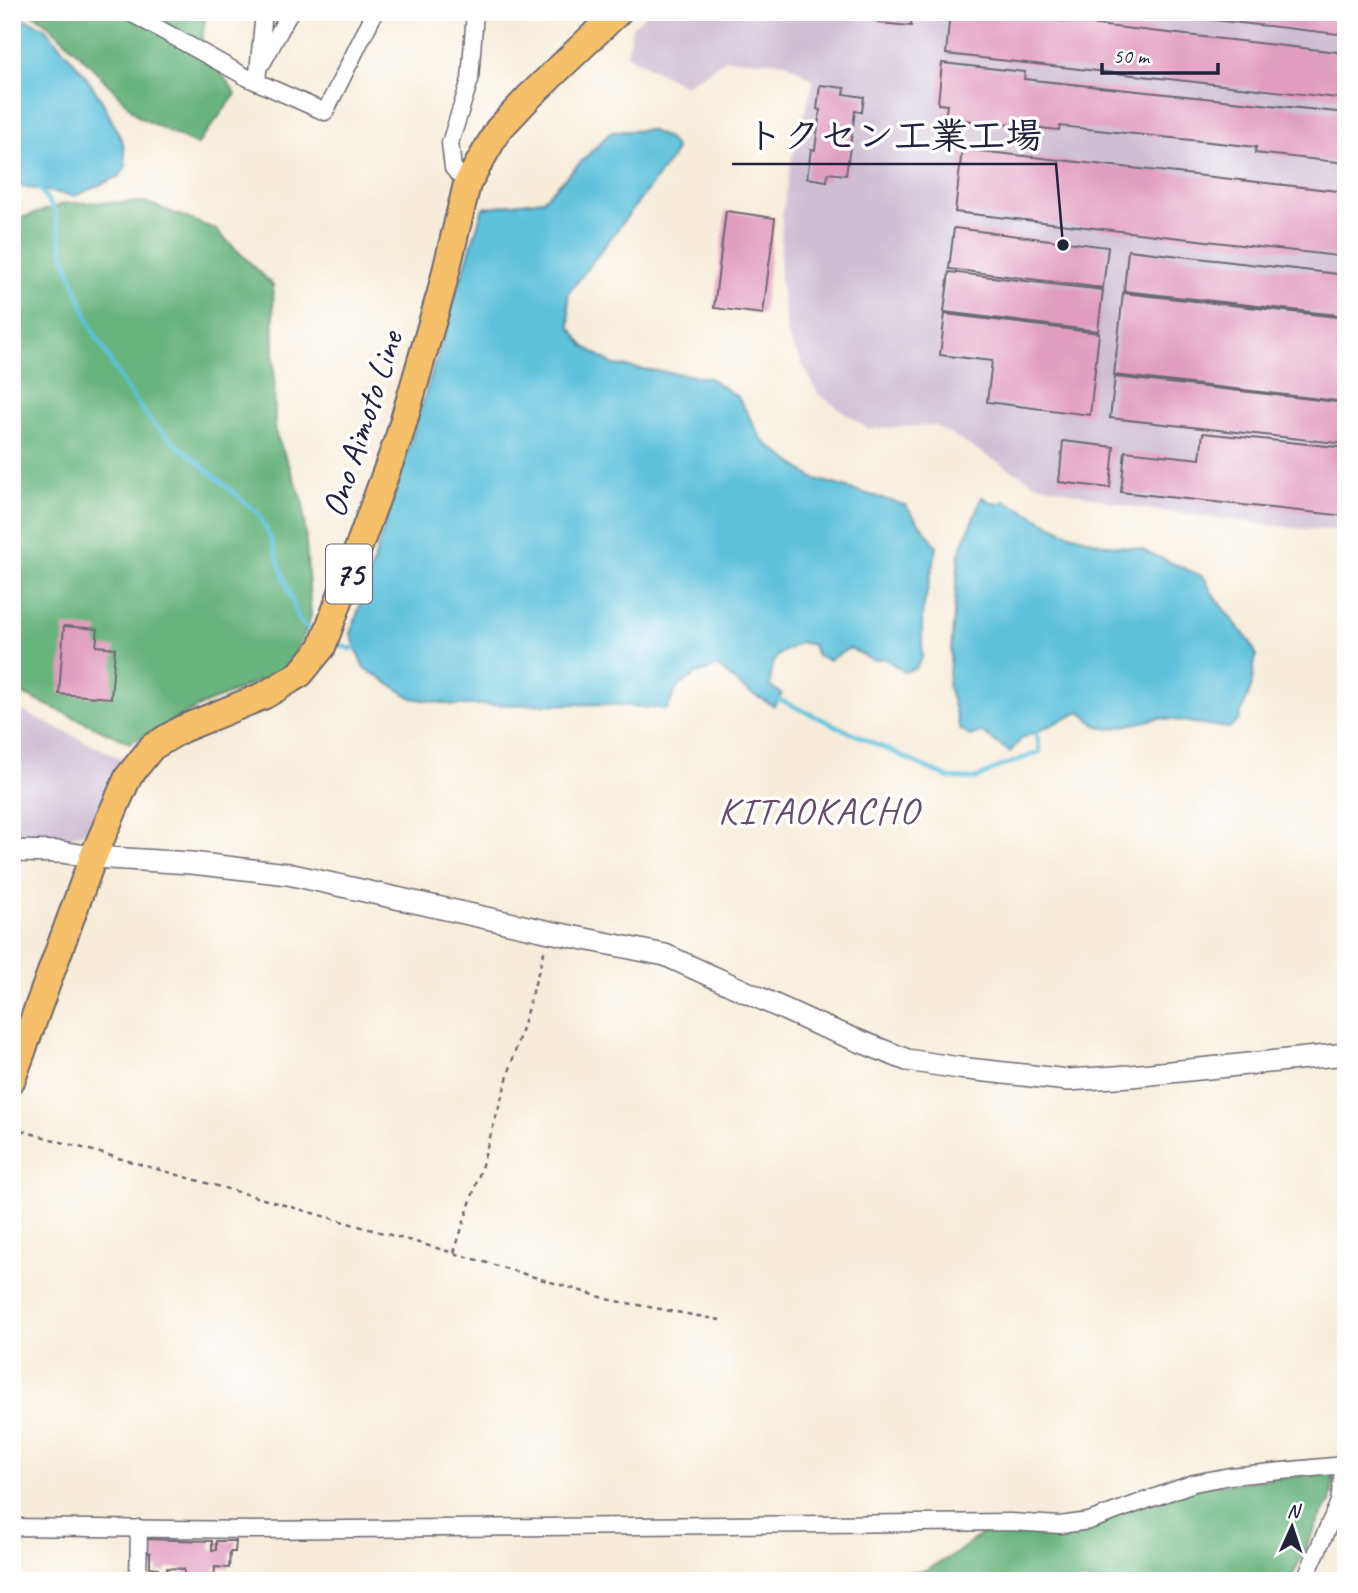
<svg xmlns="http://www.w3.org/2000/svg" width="1358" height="1593" font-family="Caveat,'Klee One',sans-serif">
	<rect width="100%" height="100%" fill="#fff"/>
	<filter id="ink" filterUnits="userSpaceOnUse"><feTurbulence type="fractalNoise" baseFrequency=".0143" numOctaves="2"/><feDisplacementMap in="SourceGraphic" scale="14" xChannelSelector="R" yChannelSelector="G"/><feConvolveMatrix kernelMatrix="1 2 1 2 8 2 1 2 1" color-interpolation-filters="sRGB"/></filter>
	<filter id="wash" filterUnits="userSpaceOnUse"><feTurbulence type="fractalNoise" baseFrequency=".00686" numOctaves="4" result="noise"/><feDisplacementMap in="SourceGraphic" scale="28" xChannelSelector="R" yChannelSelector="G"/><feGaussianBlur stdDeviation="1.57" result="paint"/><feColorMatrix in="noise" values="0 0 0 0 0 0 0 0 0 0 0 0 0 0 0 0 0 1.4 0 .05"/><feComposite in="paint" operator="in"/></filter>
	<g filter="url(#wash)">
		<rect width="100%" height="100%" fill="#f6ecd9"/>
		<!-- industrial -->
		<path fill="#cdbed2" d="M649 12H1346V531L1293 528 1137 508 1034 483 934 425 868 429 818 394 787 335 780 275 782 216 792 158 814 80 785 62 726 59 685 86 627 55 632 27Z
			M12 706 126 761 98 825 76 835 56 840 12 841Z"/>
		<!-- forest -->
		<path fill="#67b47d" stroke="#446b5c" stroke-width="2" d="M30 12H206L201 45 236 94 197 145 139 117 94 69 49 25Z
			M145 202 215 229 273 285 275 432 303 501 311 616 291 667 203 705 130 743 12 689V221L67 203Z
			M1331 1473 1334 1480 1330 1502 1322 1514 1290 1581H871L890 1574 926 1570 954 1555 987 1530 996 1527 1030 1530 1204 1486Z"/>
		<!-- water -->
		<path fill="#5dc1db" stroke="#40728b" stroke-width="2" d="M12 14 44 27 82 71 102 101 123 143 126 166 120 176 75 196 14 185 12 190Z
			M649 130 669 139 676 149 671 159 568 294 570 327 584 346 614 365 709 378 738 397 763 441 813 478 905 505 937 546 922 614V658L916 668 904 672 884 658 872 660 850 648 829 660 817 656 813 645 800 642C774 657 772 655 770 686L782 694 774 706 747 691 718 667 696 674 677 688 667 709 604 704 455 705 412 698 363 667 351 634 483 208 543 200 611 132Z
			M982 497 995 504 1006 501 1064 532 1103 544 1140 549 1204 577 1215 598 1251 643 1256 654 1251 688 1238 721 1229 728 1160 718 1110 729 1099 727 1080 712 1022 738 1010 752 981 732 970 736 960 729 948 686 959 554Z"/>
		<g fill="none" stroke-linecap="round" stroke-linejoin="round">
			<!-- stream -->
			<path stroke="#5dc1db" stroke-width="4.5" d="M37 185 55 211 63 252 91 327 126 388 153 424 258 513 270 537 298 618 309 630
				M339 645 351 649 359 645
				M776 698 949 778 976 779 999 767 1040 752 1035 727"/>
		</g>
		<g id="blocks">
			<!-- building -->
			<path fill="#e19dbe" d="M879 12H912L911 26 878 23Z
				M950 12H982L1346 53V99L946 54Z
				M1163 12H1346V35L1163 14Z
				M942 63 1025 72 1024 79 1346 113V163L1255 153 1256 147 1060 126 1059 130 945 118 947 105 938 104Z
				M820 85 845 88 844 94 864 97 862 112 855 111 846 175 828 173 827 181 807 178 811 149 815 150 820 110 817 109Z
				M962 149 1346 192V257L955 212Z
				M726 211 775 218 763 314 714 308Z
				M954 228 1108 247 1103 288 949 269Z
				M1128 250 1346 275V316L1124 291Z
				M949 272 1103 290 1098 331 944 312Z
				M1123 293 1346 318V402L1114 375Z
				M945 314 1099 333 1090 415 987 402 992 361 940 355Z
				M1115 377 1346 403V444L1110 418Z
				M1203 433 1346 448V516L1121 492 1125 451 1200 459Z
				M1063 441 1114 447 1110 488 1059 482Z
				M64 626 98 629 96 646 115 648 111 698 59 694Z
				M146 1539 212 1541V1550H216V1541H236L235 1552H230L229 1568 215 1567 214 1581H180V1577H184V1569L167 1568V1572H158V1568L150 1567V1553H145Z"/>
		</g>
	</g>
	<g filter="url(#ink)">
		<use href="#blocks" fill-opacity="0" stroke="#6c6972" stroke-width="2"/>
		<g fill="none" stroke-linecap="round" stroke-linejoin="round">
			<!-- minor casing -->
			<g stroke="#6c6972" stroke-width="19">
				<path id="minor" d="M129 12 248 78 325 112 375 12
					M263 62 290 12
					M257 82 264 12
					M467 184 453 168 450 143 470 80 475 12
					M12 1527 253 1530 1010 1522 1060 1525 1089 1521 1194 1483 1230 1476 1344 1465
					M138 1581 139 1528
					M1304 1581 1339 1502 1346 1448"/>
			</g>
			<!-- tertiary casing -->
			<g stroke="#6c6972" stroke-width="24">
				<path id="tertiary" d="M12 851 61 852 93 857 191 863 288 874 550 932 665 955 819 1025 907 1060 959 1068 1068 1080 1131 1076 1346 1054"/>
			</g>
			<!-- primary casing -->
			<g stroke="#6c6972" stroke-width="30">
				<path id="primary" d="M12 1079 93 857 128 777 152 747 182 729 265 695 300 674 322 647 399 437 441 292 467 184 498 130 529 97 618 12"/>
			</g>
			<!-- path -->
			<path stroke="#6c6972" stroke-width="2.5" stroke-dasharray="5 5" stroke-linecap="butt" d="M12 1128 454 1253 611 1300 720 1320
				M454 1253 479 1175 545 949"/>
			<!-- minor -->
			<use href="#minor" stroke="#fff" stroke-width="16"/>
			<!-- tertiary -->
			<use href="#tertiary" stroke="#fff" stroke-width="21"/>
			<!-- primary -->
			<use href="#primary" stroke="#f6c06b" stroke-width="26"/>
		</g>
	</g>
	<g text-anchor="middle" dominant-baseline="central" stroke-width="7" stroke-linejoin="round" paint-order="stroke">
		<!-- shield labels -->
		<rect fill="#fff" stroke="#646476" stroke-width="2" x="326" y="544.5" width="46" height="59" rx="5"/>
		<g font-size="33" font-weight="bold" fill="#22223b">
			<text x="349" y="574">75</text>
		</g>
		<!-- street labels -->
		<g font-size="35" fill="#22223b" stroke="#fff">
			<text transform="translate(362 424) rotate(-72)">Ono Aimoto Line</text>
		</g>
		<!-- quarter labels -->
		<g font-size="38" letter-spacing="2" fill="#654d69" stroke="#fff">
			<text x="819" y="810">KITAOKACHO</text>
		</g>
	</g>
	<!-- callouts -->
	<path fill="none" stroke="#22223b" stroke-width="2.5" d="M1063 245L1056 164H732"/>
	<circle fill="#22223b" stroke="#fff" stroke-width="2.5" cx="1063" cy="245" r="7"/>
	<g font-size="37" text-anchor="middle" font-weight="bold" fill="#22223b" stroke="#fff" stroke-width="7" stroke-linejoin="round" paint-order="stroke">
		<text x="894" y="148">トクセン工業工場</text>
	</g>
	<!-- margin -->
	<rect width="1358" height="1593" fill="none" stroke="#fff" stroke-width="42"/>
	<!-- north arrow -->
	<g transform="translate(1292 1527) rotate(3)" stroke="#ffffff" stroke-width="5" paint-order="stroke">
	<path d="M0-5L12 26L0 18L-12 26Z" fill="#22223b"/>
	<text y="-10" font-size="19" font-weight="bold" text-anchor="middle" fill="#22223b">N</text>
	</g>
	<!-- scale -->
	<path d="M1102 63v10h116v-10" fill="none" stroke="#22223b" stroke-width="3.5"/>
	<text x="1113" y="63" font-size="21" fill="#22223b" stroke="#ffffff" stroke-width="5" paint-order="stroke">50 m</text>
</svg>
